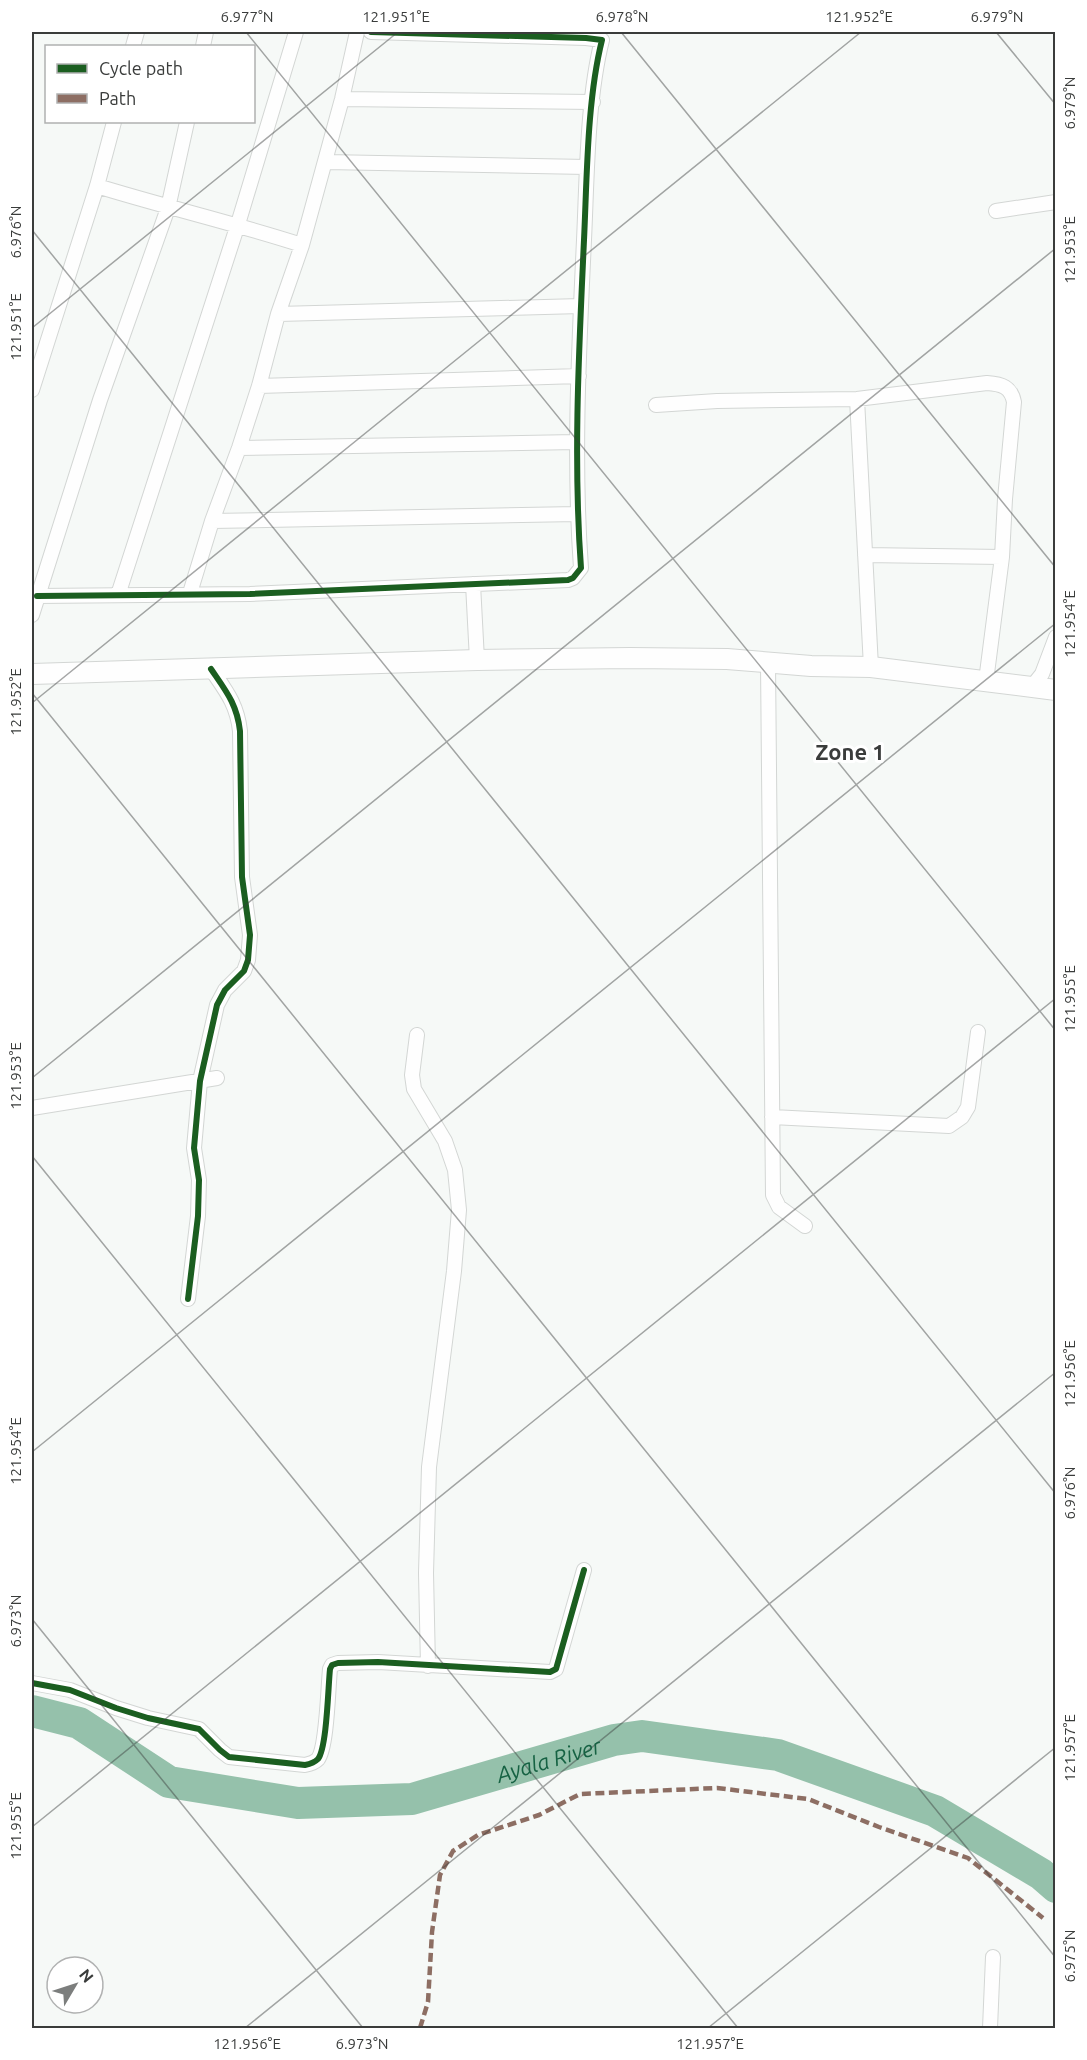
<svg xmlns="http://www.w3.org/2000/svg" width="1087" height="2060" font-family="Ubuntu,sans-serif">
	<rect width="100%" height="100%" fill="#f6f9f7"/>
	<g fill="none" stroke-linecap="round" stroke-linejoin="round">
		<!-- river -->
		<path stroke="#95c1ab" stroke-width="32" id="s1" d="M32 1711 79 1723 169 1782 298 1803 412 1799 614 1740 642 1736 778 1755 935 1811 1041 1874 1056 1887"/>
		<!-- street casing -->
		<g stroke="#d3d6d4" stroke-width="16">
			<path id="street" d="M133 46 137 32
				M203 46 206 32
				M342 99 593 102
				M326 162 587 167
				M97 186C165 207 234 223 302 245
				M996 211 1056 202
				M278 314 581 306
				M259 386 579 376
				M32 390 97 186 114 122
				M857 399 871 667
				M656 405 717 401 857 399 987 383C1002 384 1011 387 1014 402L1005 499 1002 557 986 681
				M239 448 576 442
				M212 521 577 514
				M865 555 1002 557
				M473 584 477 660
				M190 593 212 521 239 448 259 386 278 314 302 245 342 99 357 32
				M118 595 238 224 296 32
				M37 596 250 594 568 580 573 578 581 568C573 459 579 349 584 240 587 177 587 100 602 40L586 38 371 32
				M32 615 100 400 168 208 187 122
				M768 663 773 1195 779 1207 805 1226
				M1031 688 1042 674 1056 637
				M417 1035 412 1075 414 1089 445 1141 455 1170 459 1210 454 1271 429 1467 426 1573 428 1666
				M32 1108 217 1078
				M772 1117 949 1126 962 1117 968 1107 978 1032
				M188 1299 198 1216 199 1180 194 1148 200 1081 217 1005 225 990 244 971 248 960 250 935 242 877 240 731C237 704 226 691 211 669
				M32 1683 70 1690 116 1708 148 1718 199 1729 220 1750 229 1757 305 1765C310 1764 314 1763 318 1759 327 1747 328 1688 330 1669L332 1665 338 1663 378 1662 550 1672 556 1669 584 1570
				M990 2028 993 1957"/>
		</g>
		<!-- secondary casing -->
		<g stroke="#d3d6d4" stroke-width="22">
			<path id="secondary" d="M32 674 477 660 630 658 727 659 811 666 871 667 1056 690"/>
		</g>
		<!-- street -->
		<use href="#street" stroke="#fefefe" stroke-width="14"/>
		<!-- secondary -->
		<use href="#secondary" stroke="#fefefe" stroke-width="20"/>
		<!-- quiet -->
		<path stroke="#8d6e63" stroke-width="4.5" stroke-dasharray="9 4.5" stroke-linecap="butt" d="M420 2028 428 2002 432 1932 440 1875 453 1851 478 1835 539 1815 580 1794 717 1788 808 1799 879 1827 968 1858 1043 1918"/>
		<!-- cycleway casing -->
		<g stroke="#fff" stroke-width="10">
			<path id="cycleway" d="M37 596 250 594 568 580 573 578 581 568C573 459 579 349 584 240 587 177 587 100 602 40L586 38 371 32
				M188 1299 198 1216 199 1180 194 1148 200 1081 217 1005 225 990 244 971 248 960 250 935 242 877 240 731C237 704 226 691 211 669
				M32 1683 70 1690 116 1708 148 1718 199 1729 220 1750 229 1757 305 1765C310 1764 314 1763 318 1759 327 1747 328 1688 330 1669L332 1665 338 1663 378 1662 550 1672 556 1669 584 1570"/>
		</g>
		<!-- cycleway -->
		<use href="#cycleway" stroke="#1b5e20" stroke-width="6"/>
	</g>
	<!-- ticks -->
	<path fill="none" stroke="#3a3c3b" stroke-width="1.5" stroke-opacity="0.45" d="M246 32 1056 1031M621 32 1056 568M996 32 1056 105M32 230 1056 1494M32 328 398 32M32 693 1056 1958M32 703 861 32M32 1078 1056 248M32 1156 738 2028M32 1452 1056 623M32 1619 363 2028M32 1827 1056 998M245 2028 1056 1372M708 2028 1056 1747"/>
	<g text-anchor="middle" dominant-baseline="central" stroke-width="6" stroke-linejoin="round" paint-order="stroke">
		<!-- neighbourhood labels -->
		<g font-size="22" font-weight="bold" fill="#3a3c3b" stroke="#fff">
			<text x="850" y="751">Zone 1</text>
		</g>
		<!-- water labels -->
		<g font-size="22" font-style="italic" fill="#166243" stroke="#fff">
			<text stroke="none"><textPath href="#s1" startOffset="543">Ayala River</textPath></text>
		</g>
	</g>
	<!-- border -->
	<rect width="1087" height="2060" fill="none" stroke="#ffffff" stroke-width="66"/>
	<!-- legend -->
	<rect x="45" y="45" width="210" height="78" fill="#ffffff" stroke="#b0b1b1" stroke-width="1.5"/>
	<rect x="57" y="64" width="30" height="9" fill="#1b5e20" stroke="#b0b1b1" stroke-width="1.5"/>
	<text x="99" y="75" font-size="18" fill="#3a3c3b">Cycle path</text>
	<rect x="57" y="94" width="30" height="9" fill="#8d6e63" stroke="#b0b1b1" stroke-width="1.5"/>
	<text x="99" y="105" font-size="18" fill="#3a3c3b">Path</text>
	<!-- north arrow -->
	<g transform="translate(75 1985) rotate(51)"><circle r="28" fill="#ffffff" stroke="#b0b1b1" stroke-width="1.5"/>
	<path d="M0-4.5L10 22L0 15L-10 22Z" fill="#7c7e7d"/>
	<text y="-9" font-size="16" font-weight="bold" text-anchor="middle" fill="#3a3c3b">N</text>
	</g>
	<rect x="33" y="33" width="1021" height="1994" fill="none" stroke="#3a3c3b" stroke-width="2"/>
	<g font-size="15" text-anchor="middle" fill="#3a3c3b">
		<text x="247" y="22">6.977°N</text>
		<text x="396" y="22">121.951°E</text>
		<text x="622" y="22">6.978°N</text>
		<text x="859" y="22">121.952°E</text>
		<text x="997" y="22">6.979°N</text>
		<text transform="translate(1070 103) rotate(-90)" y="5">6.979°N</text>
		<text transform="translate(16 232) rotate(-90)" y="5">6.976°N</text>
		<text transform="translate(1070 250) rotate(-90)" y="5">121.953°E</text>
		<text transform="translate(16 327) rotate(-90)" y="5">121.951°E</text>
		<text transform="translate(1070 624) rotate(-90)" y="5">121.954°E</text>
		<text transform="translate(16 702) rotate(-90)" y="5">121.952°E</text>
		<text transform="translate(1070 999) rotate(-90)" y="5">121.955°E</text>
		<text transform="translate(16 1076) rotate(-90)" y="5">121.953°E</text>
		<text transform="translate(1070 1374) rotate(-90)" y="5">121.956°E</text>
		<text transform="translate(16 1451) rotate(-90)" y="5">121.954°E</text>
		<text transform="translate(1070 1493) rotate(-90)" y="5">6.976°N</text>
		<text transform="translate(16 1621) rotate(-90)" y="5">6.973°N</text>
		<text transform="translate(1070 1748) rotate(-90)" y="5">121.957°E</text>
		<text transform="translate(16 1826) rotate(-90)" y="5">121.955°E</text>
		<text transform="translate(1070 1956) rotate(-90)" y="5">6.975°N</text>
		<text x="247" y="2049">121.956°E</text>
		<text x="362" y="2049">6.973°N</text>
		<text x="710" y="2049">121.957°E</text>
	</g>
</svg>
